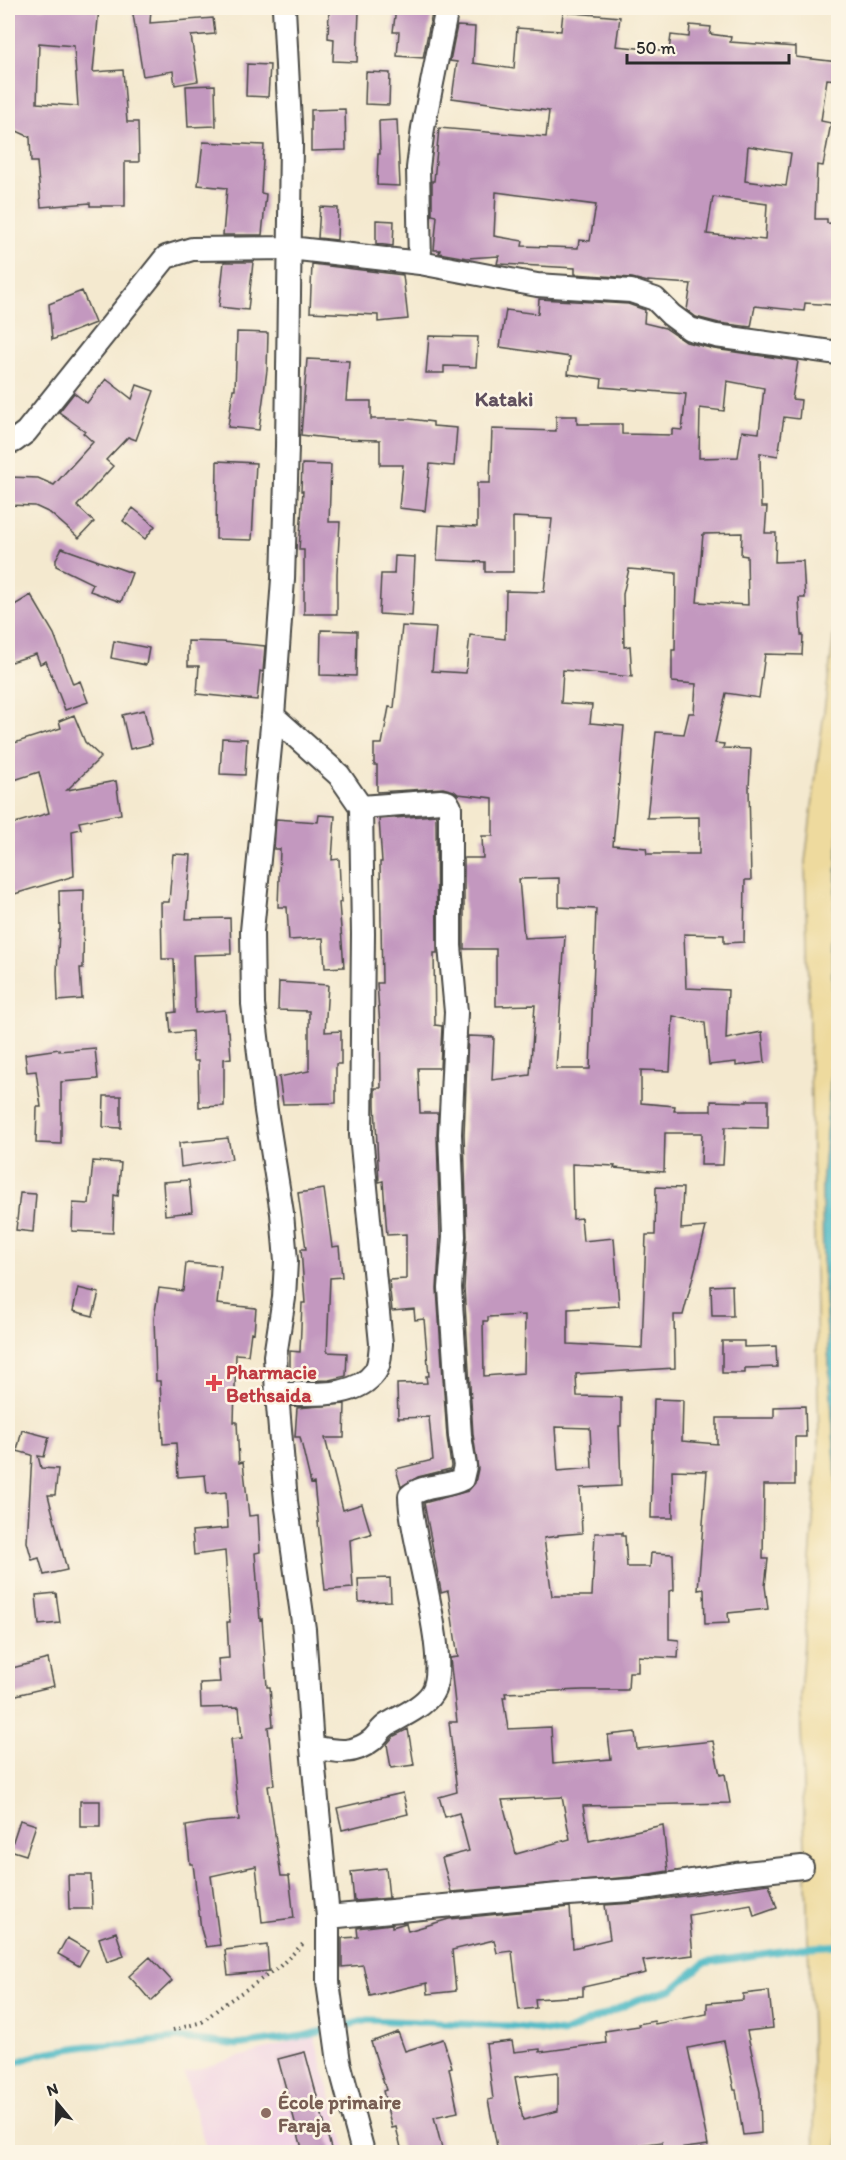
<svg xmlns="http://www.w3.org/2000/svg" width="846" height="2160" font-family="Itim,sans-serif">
	<rect width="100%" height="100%" fill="#fcf5e5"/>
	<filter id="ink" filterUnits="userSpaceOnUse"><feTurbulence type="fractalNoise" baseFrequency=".0167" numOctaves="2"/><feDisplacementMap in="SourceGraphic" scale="12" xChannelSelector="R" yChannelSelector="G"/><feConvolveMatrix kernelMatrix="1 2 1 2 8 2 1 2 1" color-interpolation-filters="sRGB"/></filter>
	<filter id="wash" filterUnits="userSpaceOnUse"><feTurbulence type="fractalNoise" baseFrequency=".008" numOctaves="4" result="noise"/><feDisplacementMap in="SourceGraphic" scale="24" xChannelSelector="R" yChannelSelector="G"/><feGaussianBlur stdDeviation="1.35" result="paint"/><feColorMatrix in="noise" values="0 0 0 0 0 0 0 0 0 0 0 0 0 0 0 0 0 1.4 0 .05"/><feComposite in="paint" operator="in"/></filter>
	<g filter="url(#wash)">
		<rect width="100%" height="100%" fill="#f4e9cf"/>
		<!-- built -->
		<path fill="#f0d0e4" d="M314 2035 347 2152H207L184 2073Z"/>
		<!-- sand -->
		<path fill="#eeda9e" stroke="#8c8264" stroke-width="1.5" d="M838 601V843L832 951 833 1015 831 1074 822 1186 823 1267 838 1509V2152H815L800 1696 819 1439 805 862Z"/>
		<!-- water -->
		<path fill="#4ab8c4" stroke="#3a7278" stroke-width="1.5" d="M838 843V1509L823 1267 822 1186 831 1074 833 1015 832 951Z"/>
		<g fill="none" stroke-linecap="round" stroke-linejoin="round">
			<!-- stream -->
			<path stroke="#4ab8c4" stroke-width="7" d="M8 2065 44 2053 87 2046 131 2044 180 2038 237 2045 304 2036 368 2020 510 2026 564 2033 639 1999 673 1989 704 1963 801 1948 838 1945"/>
		</g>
		<g id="blocks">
			<!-- building -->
			<path fill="#c398bf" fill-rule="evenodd" d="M8 8H99L93 72 123 70 127 122H138L139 162H125V206H90V203L41 207 37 162H31L30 137 8 127 9 47H8ZM39 43 74 46 78 106 37 103Z
				M132 8H151L150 23 213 18 215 34 191 36 198 81 175 85 173 71 143 76Z
				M396 8H433L423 58 397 56 399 32H393Z
				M329 11H359L357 62 333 61 334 39 328 38Z
				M563 12 620 17 616 46 669 51 671 35 689 37 690 25 711 27 710 34 731 37 730 42 796 47V57L838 62V80L827 79 821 121 831 123 823 166 817 165 815 219H827V223L838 224 834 305 805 303 804 311 755 306 751 327 719 323 696 317 687 310 691 284 648 281V282L632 278 575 274V268L500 264H497L499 256 467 258 439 253 440 250H434L437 216 432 215V181H434L439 128 546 137 549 111 452 98 457 62 450 61 457 26 475 27 473 63 514 69 517 28 561 31ZM748 146 791 153 786 186 745 181ZM496 192 596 205 590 241 579 240 578 248 522 246 523 241 494 236ZM713 197 767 204 765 240 707 234Z
				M247 64 270 65 268 97 246 96Z
				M366 72 390 73 389 105 365 104Z
				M215 85 216 126 188 127 186 86Z
				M345 109 346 150 311 151V110Z
				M397 120 400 186 377 185 378 154H380L379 121Z
				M203 142 264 145 261 193 266 194 262 235H223L227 188 198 185Z
				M320 207 338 208 337 240 318 238Z
				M376 220 394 221 393 246 376 244Z
				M224 262H253L248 310 219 307Z
				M312 264 403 275 408 319 378 322V315L310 312Z
				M82 291 95 323 52 340 49 304Z
				M539 299 628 304 645 310 644 323 665 328 686 342 714 349 798 361 792 399 801 400 799 419 784 417 778 456 760 453 761 507H767L765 533H776L775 562 803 561 805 598H799L801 635H803L802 655 765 654 759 698 726 693 715 743 724 744 723 748 751 749 749 788 751 880H745L744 942 724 943V935L684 934 686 988 728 990 726 1039 762 1032 765 1062 736 1066V1062L709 1065 705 1023 673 1016 670 1071 641 1070V1103L675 1106 674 1111H711V1101L747 1102V1100H768V1128L725 1127 723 1165H701L702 1133H665L664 1172 614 1168 615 1166 572 1164 573 1219 581 1218 583 1241 614 1238 619 1306 568 1309V1344L642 1348 646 1235H655L656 1187 683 1188 681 1229 706 1227 683 1315H674L675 1368 576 1374 577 1396 621 1397V1426H619L621 1486 580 1488 582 1533 558 1535V1536L544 1538 552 1596H592L595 1533H622V1536H625L627 1567H650L651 1553 673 1554 674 1590 669 1591V1639L679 1640 678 1658 638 1656V1672H629L628 1690H583L505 1693 506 1697H503L508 1729 551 1727 553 1764 611 1759 608 1735 635 1732 637 1749 713 1741 720 1775 725 1774 730 1803 583 1806 589 1841 663 1825 668 1871 631 1877 451 1892 442 1858 469 1851 459 1813 445 1817 439 1797 457 1792 449 1722H457L450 1658 458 1657 448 1591 441 1593V1591L424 1503 468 1491 475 1483 478 1469 473 1434 464 1288 467 1236 464 1134 468 1036 494 1037 492 1080 530 1075 535 1005 496 1006V949H464V858H483L482 836H493V798L458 794 454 791 443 788 377 792V765H374V744H382L389 707 394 708 402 626 436 628 432 671 466 673 470 635 505 639 506 591 544 592 552 519 513 517V572H485V562L437 560 439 525 477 527V483H490L492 429 556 431V416H577V424H622V434L672 435V429L682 430 686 394 601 387 602 379 568 374 570 357 500 347 506 310 538 314ZM727 381 764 388 759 433 742 431 738 457 699 458 700 408 724 411ZM742 533 741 555 747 556 748 605 697 602 703 534ZM629 569 676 573 675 650H672V682L696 684 694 713H689L684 734 656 732 647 818 699 817V854H647L646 848 613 845 624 726 590 723 592 705 561 703 563 670 632 677 630 646 624 647 623 594ZM559 878V907L596 909 590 1069H556L565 936 524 938 519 879ZM525 1315 524 1373 484 1376 483 1321H488V1317ZM555 1427 590 1428 592 1468 558 1471ZM562 1797 570 1839 516 1854 502 1800Z
				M237 332 268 333 267 370 259 430 228 427 233 389H235Z
				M429 336 478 337 476 367 444 366V373H426Z
				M307 359 349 361 346 401H371V419H410L433 422V426L457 428 454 466 430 464 425 511 399 508 403 465H380V440L337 439 301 435Z
				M106 379 132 399 137 385 154 391 136 440 128 437 106 460 113 466 77 506 94 522 79 538 50 513 35 506 8 505V477L38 478 54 485 93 442 83 433 85 431 59 412 74 393 87 403Z
				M217 461 256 463 252 540 216 539Z
				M302 464 331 465 329 522H340L337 573V614H304V550H299L303 491H301Z
				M133 508 155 526 145 539 123 521Z
				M62 548 132 573 121 602 90 591 93 584 56 566V559Z
				M395 556 415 557 412 616 379 614 381 574H394Z
				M31 595 54 634 73 684 80 681 88 702 65 710 46 661 40 664 36 654 8 663V609Z
				M321 630 357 631 356 676 320 675Z
				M114 641 149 648 146 665 111 658Z
				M188 641 222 642 265 646 263 672 260 671 257 700 197 694 199 666H188Z
				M144 710 152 744 130 749 122 715Z
				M74 715 85 742 101 757 67 790 116 781 121 814 79 822 81 829 72 831 74 876 8 896V825L49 813 39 772 8 782V745L61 728 59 721Z
				M222 738 247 739 245 775 220 774Z
				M319 815 335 816 332 860 339 859 341 902 339 903 344 967 325 968 323 938 289 940 287 907H278L280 849H274L276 819 318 822Z
				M436 815 437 953H434L435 1025 442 1026 440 1068H418L420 1113H438L437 1135 440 1236 437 1289 447 1437 451 1466 450 1469 418 1477 401 1487 396 1469 433 1460 429 1417 398 1418 397 1384 427 1383 426 1376H429L424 1319 415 1320 414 1309 392 1311 389 1280 406 1279V1234L387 1235 383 1181 379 1182 375 1105V1088H381L380 1026 377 983H382L380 862H382L379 819Z
				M173 854 191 855 186 919 230 918 231 954 193 955 195 1013 225 1010 227 1031H229L231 1058 224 1059V1106L199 1107 198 1061H193L192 1031 171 1033 169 1013 176 1012 174 959H162L161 902H169Z
				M84 890 83 968H80L82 999 58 1001 57 973 59 930H60L59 891Z
				M279 982 328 985 325 1032 341 1031V1064H336V1103L283 1104 279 1077 309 1071V1011L278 1010Z
				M95 1048 98 1079 61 1082V1144L36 1143 37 1107H41L36 1071 27 1072 25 1054 59 1049V1051Z
				M104 1096H121V1128L103 1127Z
				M228 1138 232 1159 181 1167 179 1143Z
				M93 1161 121 1163 118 1196 114 1195 113 1233 72 1231 73 1203 89 1204Z
				M189 1180 192 1212 165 1215 163 1182Z
				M324 1189 332 1247 339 1246 342 1277 330 1278 327 1352 347 1353 346 1376 329 1380 298 1381V1375H290V1351L300 1352 302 1303H305L301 1249H306L298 1193Z
				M20 1193 36 1194 33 1232 16 1230Z
				M186 1263 221 1266 217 1304 256 1308 254 1333 251 1332 248 1355 236 1354 234 1422H237L239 1463 243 1462 249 1516 258 1515 260 1552 255 1553 260 1620 262 1619 267 1687H270L273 1726 268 1727 274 1785 268 1786 281 1876H289L294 1918 262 1922 256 1866 211 1876 220 1945 206 1947 201 1929 193 1864H190L186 1826 209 1822 239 1820 231 1739 242 1738 239 1707 201 1708 200 1683 220 1682 218 1659 229 1658 227 1622H230L225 1551 194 1555 192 1531 228 1528 226 1492 207 1494 205 1475 178 1477 176 1443 163 1444 160 1381H156L154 1318 159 1288 183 1291Z
				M732 1285 733 1316H712L711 1286Z
				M78 1288 99 1293 93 1316 73 1311Z
				M722 1341H744V1347L776 1346 777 1367 745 1368V1373H722Z
				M654 1399 683 1400 682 1441 717 1444V1418H774V1407L805 1406 806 1437H795V1485H764L763 1559H768L765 1586 768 1609 728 1613 729 1623 705 1624 704 1589 698 1590 707 1471 672 1470 673 1518H651Z
				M345 1404 344 1438H325L343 1510 362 1504 371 1534 350 1540 353 1588 325 1590 314 1483 311 1484 300 1437H295L297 1408Z
				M22 1430 49 1437 44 1457 38 1456 41 1468 58 1469 55 1495H48L67 1570 44 1575 39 1558 32 1560 27 1542 32 1455 17 1451Z
				M390 1578 391 1601 359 1602 358 1579Z
				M56 1593 60 1623 39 1625 36 1595Z
				M48 1659 54 1686 8 1697V1669Z
				M408 1729 414 1765 391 1768 387 1744 394 1736Z
				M403 1793 408 1814 342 1830 337 1808Z
				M80 1801H100V1827H80Z
				M20 1820 36 1825 26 1855 10 1850Z
				M386 1868 389 1898 354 1901 351 1872Z
				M68 1875H91L92 1909H69Z
				M769 1884 777 1908 754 1916 751 1904 689 1915 693 1955 643 1961 646 1973 583 1987V1996L535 1999 536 2008 519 2010 512 1951 497 1953 494 1940 452 1950 456 1991 428 1994 427 1983 370 1996 363 1965 342 1967V1938L358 1937 357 1928 392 1924V1927L406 1923 408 1931 449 1919 570 1907 573 1948 610 1939 605 1905 634 1903Z
				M116 1932 124 1956 107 1962 99 1938Z
				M67 1938 88 1950 79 1966 58 1954Z
				M267 1945 269 1971 228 1975 225 1950Z
				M150 1957 172 1981 151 2001 129 1976Z
				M769 1991 773 2028 747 2031 760 2092 761 2133 743 2135 736 2090H734L724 2041 688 2048 708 2145 663 2151 662 2142 585 2152H498L488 2100 493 2099 486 2044 512 2041 514 2052 540 2049V2052L606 2043 605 2031 639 2026 638 2024 654 2021 655 2024 707 2014V2003L743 2000V1994ZM558 2072V2111L523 2120 515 2077Z
				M398 2032 405 2051 443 2039 452 2067 449 2068 458 2112 434 2117 443 2152H402L396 2127 392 2128 383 2091 386 2090 371 2042Z
				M305 2052 332 2152H303L278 2059Z"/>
		</g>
	</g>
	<g filter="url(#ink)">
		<use href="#blocks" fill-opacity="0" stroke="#494844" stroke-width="1.5"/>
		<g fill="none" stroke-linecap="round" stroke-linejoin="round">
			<!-- minor casing -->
			<g stroke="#494844" stroke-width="26">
				<path id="minor" d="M284 8 291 143 287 446 283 579 273 716 252 931 253 1004 266 1111 282 1213 286 1261 284 1298 275 1356 277 1394 286 1501 304 1629 312 1747 328 1917V1982L339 2062 363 2152
					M420 263 418 168 423 128 447 8
					M8 440 14 441 26 432 166 257 192 249 290 248 420 263 537 285 631 291 655 299 671 315 690 329 716 336 838 353
					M273 716 339 775 361 807 363 934 361 1135 381 1344C380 1352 380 1365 375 1372 355 1400 308 1393 277 1394
					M312 1747C335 1751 352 1756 372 1740 378 1735 381 1728 388 1724 402 1716 423 1707 432 1693 452 1663 410 1538 410 1496 423 1484 446 1488 462 1479L465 1466 460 1436 450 1288 454 1236 450 1134 456 1012 450 946V807L447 802 441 801 361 807
					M328 1917 569 1894 632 1890 736 1874 802 1867"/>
			</g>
			<!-- path -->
			<path stroke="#494844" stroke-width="4" stroke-dasharray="1.5 4.5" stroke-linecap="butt" d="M173 2030 202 2022 223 2005 278 1968 305 1942"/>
			<!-- minor -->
			<use href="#minor" stroke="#fff" stroke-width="22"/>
		</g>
	</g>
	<!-- markers -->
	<path fill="#e0444e" stroke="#fcf5e5" stroke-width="2" d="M211 1374h6v6h6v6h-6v6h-6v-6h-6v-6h6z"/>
	<circle fill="#8d6e63" stroke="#fcf5e5" stroke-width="2" cx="266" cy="2113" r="6"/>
	<g text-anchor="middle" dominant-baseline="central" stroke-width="5" stroke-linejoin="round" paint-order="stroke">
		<!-- health labels -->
		<g font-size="20" font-weight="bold" fill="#be3a42" stroke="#fcf5e5" text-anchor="start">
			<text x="226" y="1372">Pharmacie<tspan x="226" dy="23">Bethsaida</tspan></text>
		</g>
		<!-- education labels -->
		<g font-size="20" font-weight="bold" fill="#785e54" stroke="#fcf5e5" text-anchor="start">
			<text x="278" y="2102">École primaire<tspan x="278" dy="23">Faraja</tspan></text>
		</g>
		<!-- neighbourhood labels -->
		<g font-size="21" font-weight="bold" fill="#60515f" stroke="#fcf5e5">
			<text x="504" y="398">Kataki</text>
		</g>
	</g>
	<!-- margin -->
	<rect width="846" height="2160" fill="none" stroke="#fcf5e5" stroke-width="30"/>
	<!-- north arrow -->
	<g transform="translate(57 2103) rotate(341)" stroke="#fcf5e5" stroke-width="4.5" paint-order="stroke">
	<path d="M0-4.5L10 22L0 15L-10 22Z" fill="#2b2b2b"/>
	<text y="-9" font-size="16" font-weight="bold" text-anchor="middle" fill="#2b2b2b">N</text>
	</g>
	<!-- scale -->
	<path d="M627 54v9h162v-9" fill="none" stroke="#2b2b2b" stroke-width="3"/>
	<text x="636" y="54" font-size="18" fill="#2b2b2b" stroke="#fcf5e5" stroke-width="4.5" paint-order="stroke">50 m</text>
</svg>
